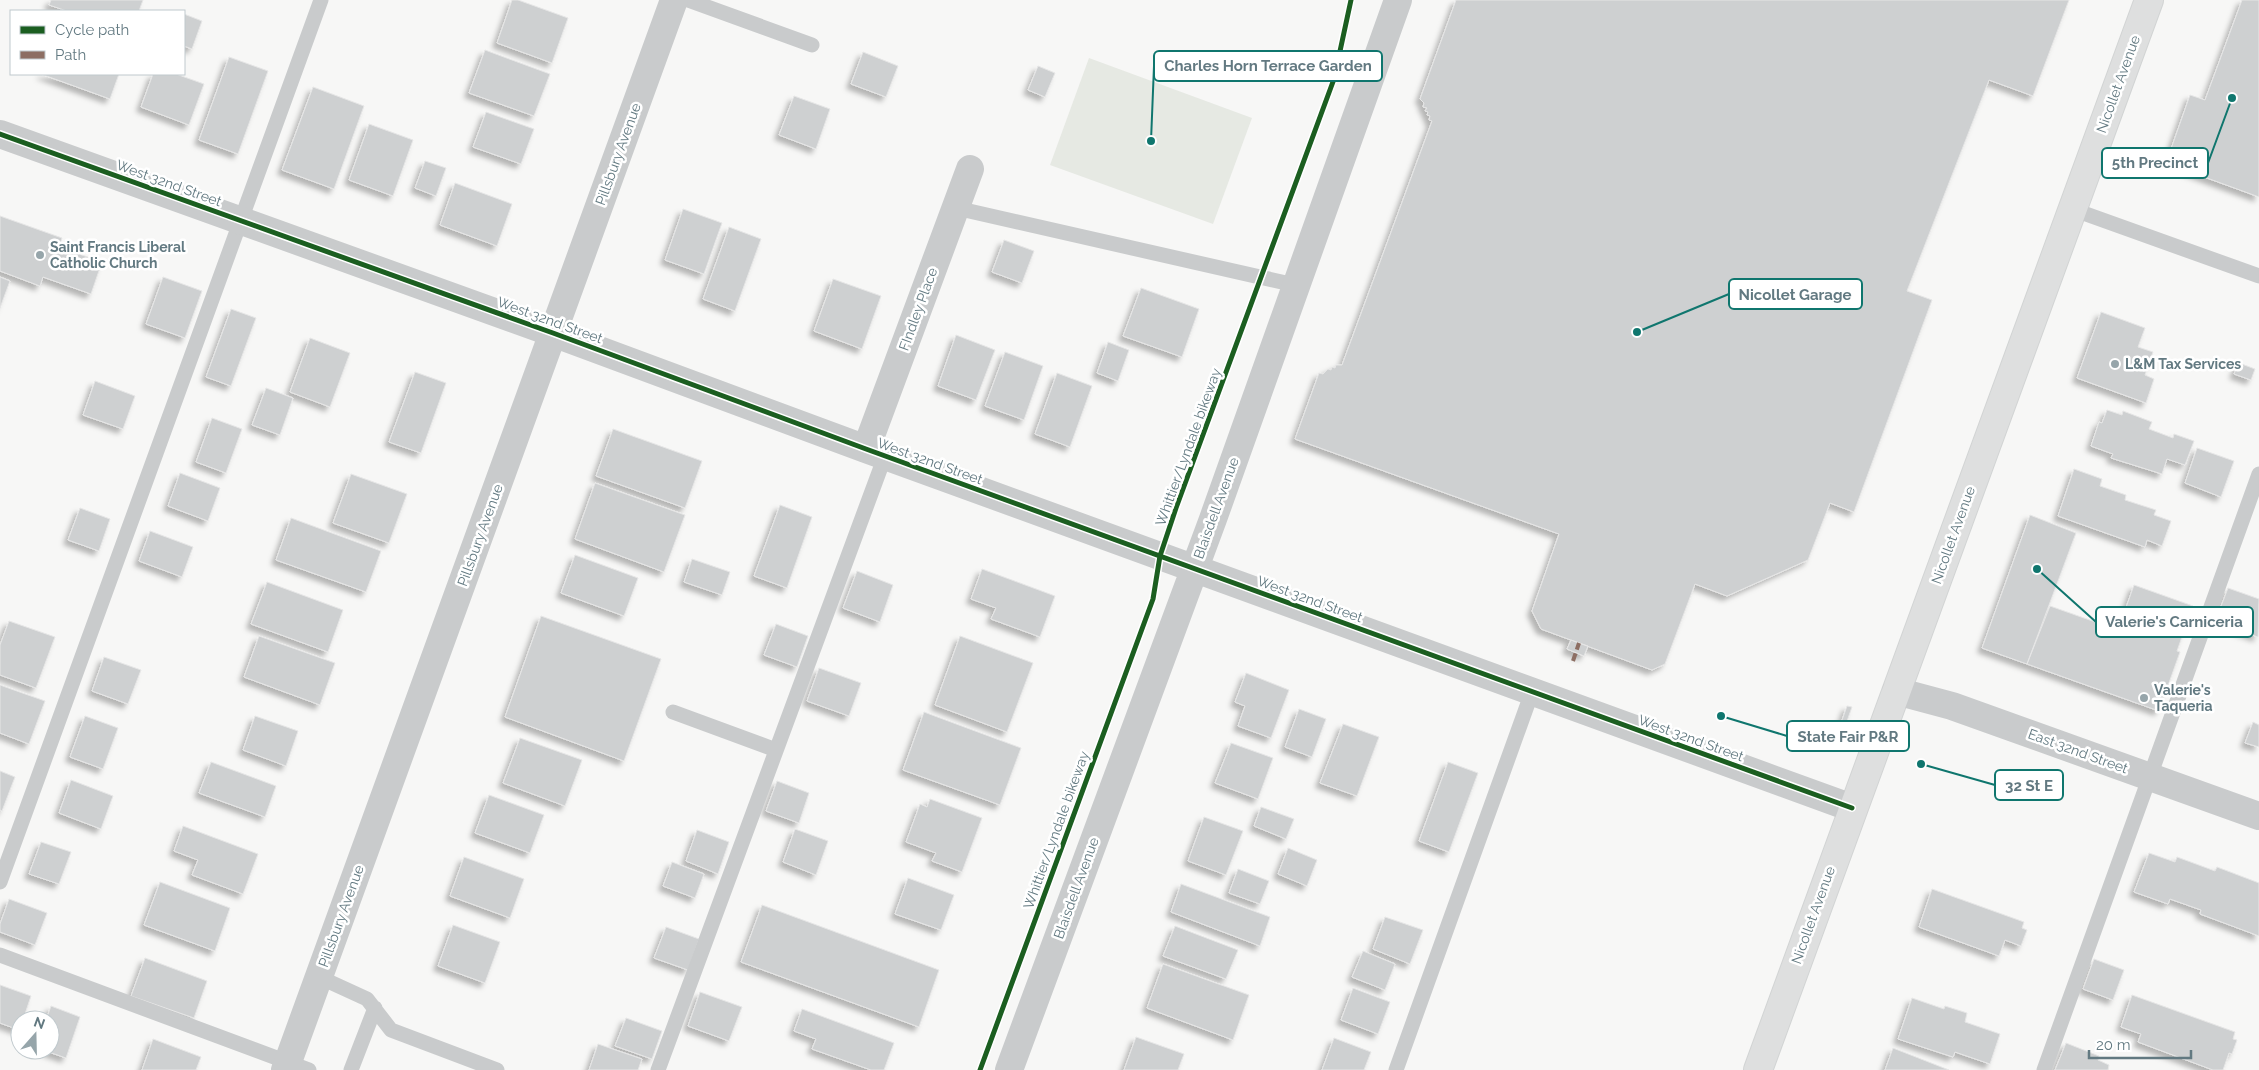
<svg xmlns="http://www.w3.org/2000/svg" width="2259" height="1070" font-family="Raleway,sans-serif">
	<defs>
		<filter id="shadow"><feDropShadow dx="-4.5" dy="4.5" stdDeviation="2.5" flood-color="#0004"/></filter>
	</defs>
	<rect width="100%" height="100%" fill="#f7f7f6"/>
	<!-- green -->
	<path fill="#e6e9e3" d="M1089 58 1252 118 1213 224 1050 165Z"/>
	<!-- building -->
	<path fill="#ced0d1" stroke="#e6e6e6" filter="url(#shadow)" d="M51 0H143L139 11H67L49 5Z
		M512 0H518L568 18 552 63 497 43Z
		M1456 0H2069L2033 96 1989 80 1907 291 1932 300 1854 512 1830 503 1808 560 1727 596 1695 584 1665 664 1652 670 1541 629 1532 611 1559 534 1295 439 1319 373 1323 374 1328 369 1331 370 1332 367 1335 368 1336 365H1342L1432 121 1429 120 1430 116 1427 115 1428 112 1425 111 1427 108 1423 107 1424 103 1420 99Z
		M2242 0H2259V197L2166 163 2190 95 2205 100Z
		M184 14 202 21 192 49 184 46Z
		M485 50 550 74 534 116 469 93Z
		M863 52 898 66 886 97 851 84Z
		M229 57 268 71 238 154 199 140Z
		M1038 66 1055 73 1045 97 1028 90Z
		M41 74H119L110 99Z
		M153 74H176L204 84 189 125 141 107Z
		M313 87 364 106 334 189 282 170Z
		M794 96 830 109 816 149 779 135Z
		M486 112 534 129 521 164 473 147Z
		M369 124 413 140 393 196 349 180Z
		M425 161 446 168 436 196 415 188Z
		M455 183 512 204 497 246 440 225Z
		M683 209 722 223 704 274 665 260Z
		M0 216 62 238 59 247 102 262 91 294 43 277 40 286 0 271Z
		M729 227 761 239 735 311 703 299Z
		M1004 240 1034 251 1022 283 992 272Z
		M0 277 10 281 0 308Z
		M163 277 202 291 185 338 146 324Z
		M833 279 881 296 862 349 814 331Z
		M1141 288 1199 309 1182 357 1123 336Z
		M231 309 256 318 231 386 206 377Z
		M2101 312 2145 328 2138 347 2153 352 2145 375 2154 379 2146 403 2077 378Z
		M956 335 995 350 976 400 938 386Z
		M310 338 350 353 330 407 290 392Z
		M1108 342 1129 350 1118 381 1097 373Z
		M1005 352 1043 366 1024 420 985 406Z
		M2239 363 2255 369 2251 380 2234 374Z
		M415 372 446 383 421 453 389 442Z
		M1057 373 1092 386 1070 447 1035 434Z
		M95 381 135 396 123 429 83 415Z
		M266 388 293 398 280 435 252 425Z
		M2107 410 2122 415 2123 411 2152 422 2149 429 2173 438 2174 434 2194 441 2185 465 2167 459 2162 474 2111 458 2113 454 2091 446 2099 422 2102 423Z
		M212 418 242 429 226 473 196 462Z
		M613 429 702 461 685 508 596 476Z
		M2197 448 2234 461 2221 497 2185 483Z
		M2074 469 2102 479 2100 486 2126 495 2125 500 2156 510 2154 515 2171 521 2162 546 2147 540 2145 547 2058 516Z
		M180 473 220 488 208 521 168 506Z
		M351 474 407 494 389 543 333 523Z
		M595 483 685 515 664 572 575 539Z
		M780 505 812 517 787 588 754 576Z
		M80 508 110 519 99 551 68 540Z
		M2030 515 2076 533 2027 664 1982 648Z
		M291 518 381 551 366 592 276 560Z
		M150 531 193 547 182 577 139 561Z
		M575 555 638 578 624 616 561 593Z
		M692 559 730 572 722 595 684 582Z
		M982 569 1055 596 1040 637 991 619 996 608 971 599Z
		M857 571 893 585 880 622 843 608Z
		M267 582 343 610 328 652 251 624Z
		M2134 585 2193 606 2177 651 2180 652 2159 711 2027 664 2050 606 2118 630Z
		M2228 588 2259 599 2258 637 2215 622Z
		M541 616 661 659 624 761 505 717Z
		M9 621 55 637 36 688 0 675V645Z
		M776 624 808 636 797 667 764 655Z
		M259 636 335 663 320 705 244 677Z
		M960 636 1033 663 1007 732 935 705Z
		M1571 640 1588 646 1584 656 1567 649Z
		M104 657 141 670 128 704 92 691Z
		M819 668 861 683 849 716 807 701Z
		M1246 673 1289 690 1271 738 1238 726 1245 706 1235 702Z
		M0 685 45 701 29 744 0 733Z
		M1847 706 1852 707 1846 724 1841 723Z
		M1299 709 1326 719 1312 757 1285 747Z
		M924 712 1021 748 1000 805 903 770Z
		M85 716 118 728 103 769 70 757Z
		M255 716 298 731 286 766 243 750Z
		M2253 722 2259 725V747L2245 743Z
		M1343 724 1379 737 1357 796 1320 783Z
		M520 738 582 760 565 806 503 783Z
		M1231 743 1273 758 1258 799 1215 783Z
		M211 762 276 786 265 817 199 793Z
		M1448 762 1478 773 1449 852 1419 841Z
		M0 771 15 777 2 811 0 810Z
		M71 780 113 796 101 829 59 813Z
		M777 781 809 793 799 823 766 811Z
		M489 795 544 815 530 853 475 833Z
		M930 799 982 818 962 872 932 861 936 853 906 842 920 804 927 807Z
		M1261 807 1294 819 1286 839 1254 826Z
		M1204 817 1243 831 1226 875 1188 861Z
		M183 826 258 854 243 894 192 875 198 860 174 851Z
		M795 829 828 841 816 875 783 862Z
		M697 830 729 842 718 874 686 861Z
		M41 842 71 852 59 884 29 874Z
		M1288 848 1317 860 1307 886 1278 874Z
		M2149 853 2175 862 2177 857 2215 871 2217 867 2259 883V936L2200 914 2201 910 2170 899 2168 904 2134 892Z
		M464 857 524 879 510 918 450 896Z
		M672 862 704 874 695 898 663 886Z
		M1238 869 1269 881 1260 904 1229 893Z
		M908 878 954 895 941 930 895 914Z
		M160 882 230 908 215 951 144 925Z
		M1181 884 1270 917 1260 946 1171 912Z
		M1932 889 2024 922 2022 928 2027 930 2021 946 2005 940 1999 956 1919 927Z
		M9 899 47 913 35 945 0 932V924Z
		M762 905 939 970 919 1027 741 962Z
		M1385 917 1423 930 1410 964 1373 949Z
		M453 925 500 942 485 983 438 966Z
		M1175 926 1238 950 1226 979 1163 956Z
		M666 927 699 939 688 970 654 958Z
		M1363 951 1395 964 1385 990 1352 977Z
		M145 958 207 981 194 1018 131 996Z
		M2094 959 2124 970 2113 1000 2083 989Z
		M1163 964 1249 995 1233 1040 1147 1008Z
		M0 985 31 996 23 1020H20L19 1030 0 1023Z
		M1353 988 1390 1002 1378 1034 1341 1020Z
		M700 992 742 1007 729 1041 688 1026Z
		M2132 995 2235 1032 2233 1039 2237 1040 2232 1054 2229 1053 2223 1070H2213L2138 1042 2141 1034 2121 1027Z
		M1912 998 1944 1009 1945 1006 1967 1013 1965 1022 2000 1034 1990 1064 1955 1052 1953 1057 1898 1039Z
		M51 1006 80 1017 66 1058 43 1050H50V1020H46Z
		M802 1009 894 1043 884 1070H871L812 1049 816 1039 794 1031Z
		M626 1018 662 1031 652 1059 615 1046Z
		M1136 1037 1184 1054 1178 1070H1124Z
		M1334 1038 1371 1052 1364 1070H1322Z
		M153 1039 201 1057 196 1070H142Z
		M2066 1043 2099 1056 2098 1060 2109 1065 2108 1070H2055Z
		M598 1044 642 1059 638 1070H589Z
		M1893 1048 1949 1070H1885Z"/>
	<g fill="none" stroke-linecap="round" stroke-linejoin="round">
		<!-- secondary casing -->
		<g stroke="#d2d4d4" stroke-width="30">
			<path id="secondary" d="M1758 1070C1886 713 2018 357 2149 0"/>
		</g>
		<!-- service -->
		<path stroke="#c9cbcc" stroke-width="15" d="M688 0 812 45
			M956 208 1295 285
			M2072 209 2259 276
			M673 712 776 750
			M0 882 321 0
			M0 955 309 1070
			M319 977 367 999 391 1030 497 1070
			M351 1070 375 1008
			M658 1070 885 456
			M1396 1070 1532 692
			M2044 1070 2259 474"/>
		<!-- minor -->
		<path stroke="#c9cbcc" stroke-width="28" d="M0 134 553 333 866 449 1852 808
			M866 449 970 169
			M1896 691 1952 706 2259 816
			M285 1070 674 0
			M1009 1070 1213 519 1398 0"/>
		<!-- secondary -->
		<use href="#secondary" stroke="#dedfdf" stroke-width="28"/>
		<!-- quiet -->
		<path stroke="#8d6e63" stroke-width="4" stroke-dasharray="8 4" stroke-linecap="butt" d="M1573 661 1579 643"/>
		<!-- cycleway casing -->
		<g stroke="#fff" stroke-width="8">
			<path id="cycleway" d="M0 134 553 333 866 449 1852 808
				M980 1070 1153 599 1160 556 1176 508 1334 79 1351 0"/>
		</g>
		<!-- cycleway -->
		<use href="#cycleway" stroke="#1b5e20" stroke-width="5"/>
	</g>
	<!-- markers -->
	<g fill="#96a5aa" stroke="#fff" stroke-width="2">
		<circle cx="40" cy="255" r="5"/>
		<circle cx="2115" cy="364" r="5"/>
		<circle cx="2144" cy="698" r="5"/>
	</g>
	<g text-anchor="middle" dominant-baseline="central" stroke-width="5" stroke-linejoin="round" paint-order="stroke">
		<!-- street labels -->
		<g font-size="14" fill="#627981" stroke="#fff">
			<text transform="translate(2118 84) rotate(-70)">Nicollet Avenue</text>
			<text transform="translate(618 154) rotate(-70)">Pillsbury Avenue</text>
			<text transform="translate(169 183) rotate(20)">West 32nd Street</text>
			<text transform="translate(918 309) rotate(-70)">FIndley Place</text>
			<text transform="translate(550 320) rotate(20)">West 32nd Street</text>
			<text transform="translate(1188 447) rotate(-70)">Whittier/Lyndale bikeway</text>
			<text transform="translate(930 461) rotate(20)">West 32nd Street</text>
			<text transform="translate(1216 508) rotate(-70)">Blaisdell Avenue</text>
			<text transform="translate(480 535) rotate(-70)">Pillsbury Avenue</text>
			<text transform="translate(1953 535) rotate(-70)">Nicollet Avenue</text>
			<text transform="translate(1310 599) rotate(20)">West 32nd Street</text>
			<text transform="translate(1691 738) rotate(20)">West 32nd Street</text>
			<text transform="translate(2078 751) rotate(20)">East 32nd Street</text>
			<text transform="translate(1056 830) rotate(-70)">Whittier/Lyndale bikeway</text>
			<text transform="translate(1076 888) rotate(-70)">Blaisdell Avenue</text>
			<text transform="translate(1813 915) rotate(-70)">Nicollet Avenue</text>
			<text transform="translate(341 916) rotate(-70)">Pillsbury Avenue</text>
		</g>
		<!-- poi labels -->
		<g font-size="14" font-weight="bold" fill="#627981" stroke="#fff" text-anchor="start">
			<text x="50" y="247">Saint Francis Liberal<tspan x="50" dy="16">Catholic Church</tspan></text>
			<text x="2125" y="364">L&amp;M Tax Services</text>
			<text x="2154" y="690">Valerie's<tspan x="2154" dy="16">Taqueria</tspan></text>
		</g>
	</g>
	<!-- callouts -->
	<path fill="none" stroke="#0f766e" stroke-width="2" d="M1151 141L1154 66M2232 98L2208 163M1637 332L1729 294M2037 569L2096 622M1721 716L1787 736M1921 764L1995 785"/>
	<g fill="#0f766e" stroke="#fff" stroke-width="2">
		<circle cx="1151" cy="141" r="5"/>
		<circle cx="2232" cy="98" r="5"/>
		<circle cx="1637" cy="332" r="5"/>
		<circle cx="2037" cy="569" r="5"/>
		<circle cx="1721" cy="716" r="5"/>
		<circle cx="1921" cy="764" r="5"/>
	</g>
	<g fill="#fff" stroke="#0f766e" stroke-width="2">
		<rect x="1154" y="51" width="228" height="30" rx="5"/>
		<rect x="2102" y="148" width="106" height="30" rx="5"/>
		<rect x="1729" y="279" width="133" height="30" rx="5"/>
		<rect x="2096" y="607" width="157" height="30" rx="5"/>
		<rect x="1787" y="721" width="122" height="30" rx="5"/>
		<rect x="1995" y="770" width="68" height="30" rx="5"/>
	</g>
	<g font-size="15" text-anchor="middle" font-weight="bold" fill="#627981">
		<text x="1268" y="71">Charles Horn Terrace Garden</text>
		<text x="2155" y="168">5th Precinct</text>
		<text x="1795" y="300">Nicollet Garage</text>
		<text x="2174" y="627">Valerie's Carniceria</text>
		<text x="1848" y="742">State Fair P&amp;R</text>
		<text x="2029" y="791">32 St E</text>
	</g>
	<!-- legend -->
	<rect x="10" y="10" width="175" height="65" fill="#ffffff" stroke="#c0c9cd"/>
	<rect x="20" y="26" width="25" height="8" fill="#1b5e20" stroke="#c0c9cd"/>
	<text x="55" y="35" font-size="15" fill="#627981">Cycle path</text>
	<rect x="20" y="51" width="25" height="8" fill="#8d6e63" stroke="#c0c9cd"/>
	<text x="55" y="60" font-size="15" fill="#627981">Path</text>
	<!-- north arrow -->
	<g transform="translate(35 1035) rotate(20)"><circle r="24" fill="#ffffff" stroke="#c0c9cd"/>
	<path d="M0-4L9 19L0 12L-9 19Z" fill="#96a5aa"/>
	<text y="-8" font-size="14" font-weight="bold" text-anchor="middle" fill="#627981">N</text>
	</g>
	<!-- scale -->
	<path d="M2089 1050v8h102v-8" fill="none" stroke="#627981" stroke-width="2.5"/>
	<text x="2096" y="1050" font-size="15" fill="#627981" stroke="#ffffff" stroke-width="4" paint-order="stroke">20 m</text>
</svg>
